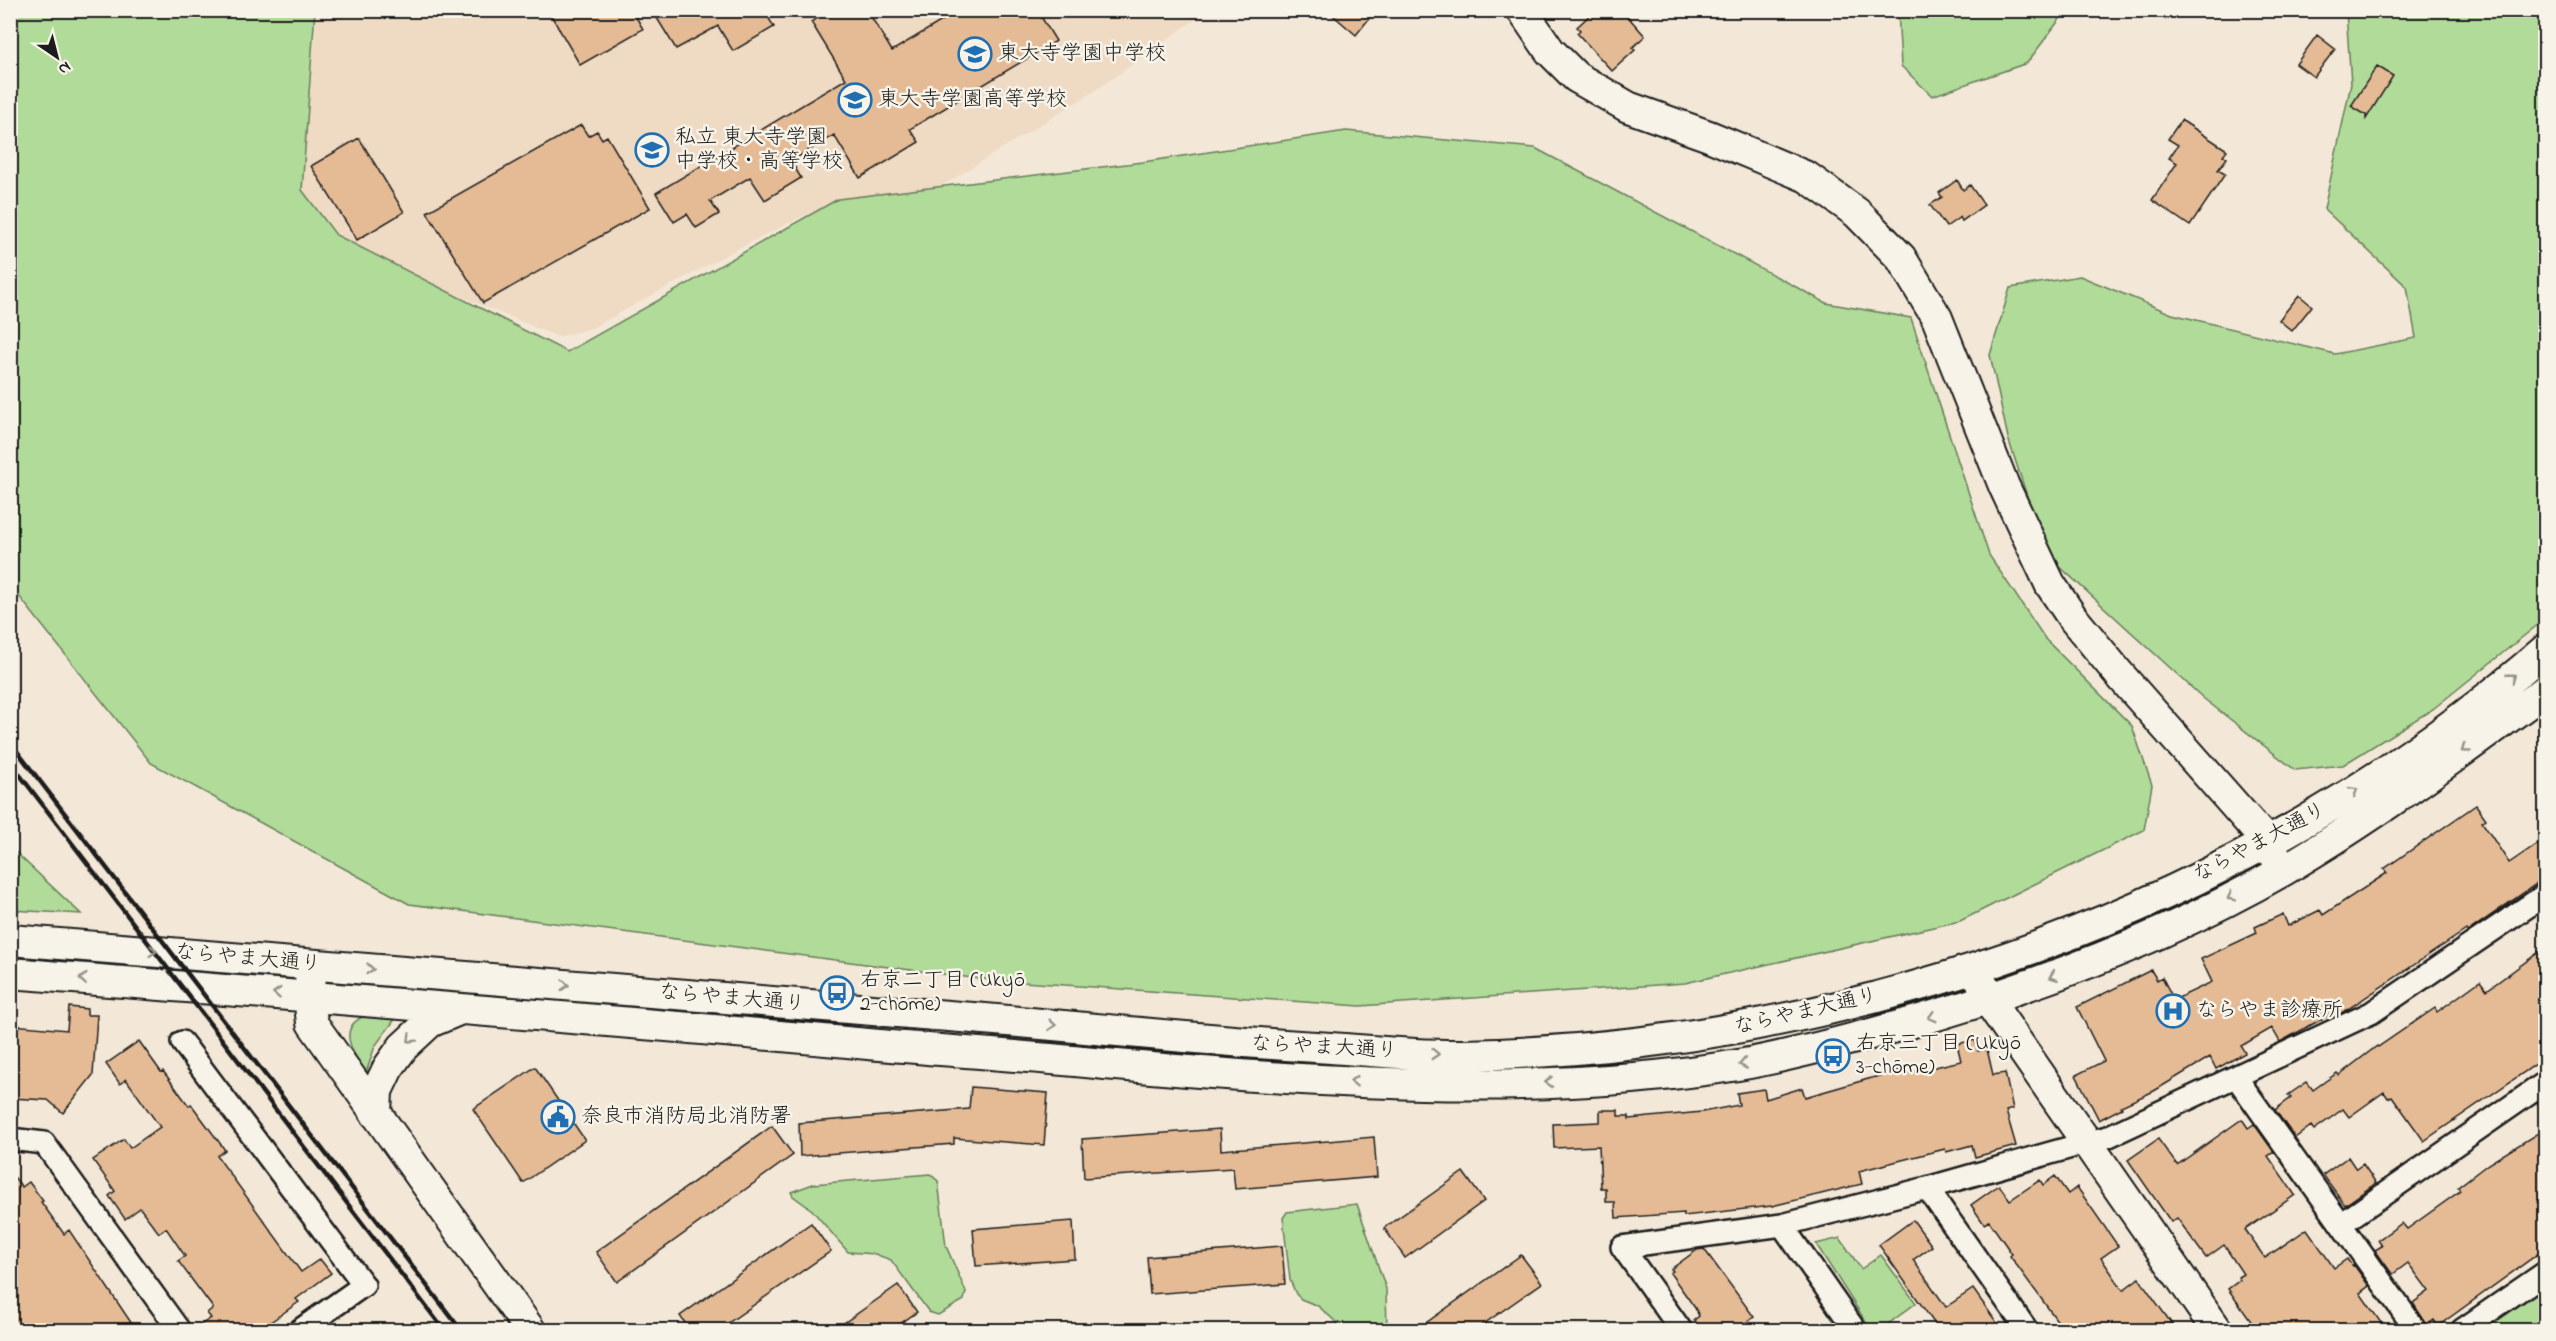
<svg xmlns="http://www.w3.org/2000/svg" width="2556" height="1341" font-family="'Indie Flower','Klee One',sans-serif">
	<rect width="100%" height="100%" fill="#f3e8d7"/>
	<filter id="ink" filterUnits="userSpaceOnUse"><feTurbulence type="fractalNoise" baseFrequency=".0167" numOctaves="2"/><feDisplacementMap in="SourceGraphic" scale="12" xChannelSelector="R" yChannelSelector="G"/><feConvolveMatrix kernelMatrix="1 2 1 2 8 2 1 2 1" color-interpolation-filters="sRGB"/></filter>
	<g filter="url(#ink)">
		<!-- built -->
		<path fill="#efdac3" d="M317 11H1207L1099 88 950 181 890 207 838 199 739 248 592 328 558 337 452 293 336 235 302 190Z"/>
		<!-- green -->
		<path fill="#b1db99" stroke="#667c5a" stroke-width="1.5" d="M11 10 315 11 302 190 336 235 567 352 838 199 1143 162 1346 131 1535 148 1826 303 1911 318 1989 555 2046 640 2132 726 2152 785 2144 830 1960 921 1685 983 1360 1006 980 979 409 904 151 763 11 586Z
			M1898 11 1899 10 2066 11 2027 63 1932 96 1901 66Z
			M2346 11H2545V619L2433 709 2343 765 2295 770 2203 698 2046 554 2008 438 1990 355 2010 288 2080 276 2172 314 2335 354 2416 338 2407 287 2324 209 2351 84Z
			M11 848 81 914 11 910Z
			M370 1014H399L375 1046 366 1073C352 1052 334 1025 370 1014Z
			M930 1174 938 1181 946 1246 966 1292 964 1300 938 1315 929 1312 891 1260 875 1254 848 1252 812 1210 793 1196 791 1192 813 1184Z
			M1357 1204 1386 1289 1387 1330H1345L1318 1306 1301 1299 1296 1294 1290 1280 1283 1218 1287 1212Z
			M1840 1238 1861 1269 1881 1255 1916 1303 1880 1330H1871L1816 1244Z
			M2545 1285V1330H2481Z"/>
		<!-- building -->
		<path fill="#e5bb95" stroke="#1c1c1c" stroke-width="1.5" d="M548 10H632L643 29 580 65Z
			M652 10H764L774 27 733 51 718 26 676 49Z
			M832 10H867L892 51 960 10H1037L1056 41 910 129 919 142 860 178 834 135 791 161 801 178 765 200 750 177 710 201 719 214 696 228 687 214 674 222 656 193 846 79 811 22Z
			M1327 10H1376L1356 35Z
			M1600 10H1622L1645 36 1632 48 1635 50 1612 71 1577 33 1580 30 1577 27 1592 13 1594 16Z
			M2317 35 2335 49 2314 77 2296 64Z
			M2377 66 2393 76 2366 119V115L2351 106Z
			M2181 120 2227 150 2223 155 2227 158 2218 170 2225 174 2190 226 2152 200 2177 163 2169 158 2178 145 2168 139Z
			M581 125 588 136 597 131 602 139 607 136 650 208 483 303 427 212Z
			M359 138 404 212 357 240 311 166Z
			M1957 180 1963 190 1970 185 1984 205 1962 221 1960 217 1946 227 1930 205 1942 197 1939 193Z
			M2299 295 2312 306 2292 331 2279 320Z
			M2476 805 2486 819 2482 822 2509 863 2546 838V877L2467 932 2466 930 2342 1013 2333 1017 2331 1014 2280 1042 2272 1028 2241 1046 2245 1053 2216 1069 2210 1057 2154 1091 2121 1106 2122 1108 2099 1120 2076 1075 2104 1061 2077 1007 2151 970 2157 980 2162 977 2174 1000 2212 982 2201 959 2257 933 2255 927 2283 914 2288 926 2320 910 2323 915 2387 873 2384 869Z
			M2546 947V1057L2424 1141 2392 1096 2388 1098 2384 1092 2349 1117 2343 1109 2314 1130 2311 1126 2295 1138 2275 1110 2291 1098 2288 1095 2307 1082 2313 1090 2337 1073 2339 1075 2377 1046 2378 1047 2435 1008 2437 1012 2480 981 2487 990Z
			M69 1007 87 1009V1015H97L93 1075 63 1113 48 1100 10 1098 13 1025 67 1030Z
			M1975 1040 1978 1051 1987 1049 1993 1075 2005 1073 2013 1109 2006 1111 2016 1146 1975 1157 1972 1145 1946 1152 1945 1149 1859 1171 1862 1184 1772 1206 1684 1216V1213L1616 1218 1615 1202H1606V1188H1601L1599 1146 1554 1148 1553 1124 1600 1122V1110H1618V1116H1629V1119L1702 1112 1739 1105 1737 1093 1764 1089 1766 1099 1802 1088 1805 1097 1907 1068 1909 1073 1961 1061 1957 1044Z
			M139 1041 161 1072 163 1071 189 1106 191 1104 225 1150 217 1156 301 1272 320 1259 331 1273 296 1299 299 1302 259 1330H193L211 1318 207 1313 213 1308 178 1261 185 1256 166 1228 159 1233 140 1208 125 1219 109 1196 115 1191 93 1160 124 1139 130 1148 160 1127 126 1079 120 1084 106 1064Z
			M535 1067 585 1140 523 1183 473 1109Z
			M971 1087 1048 1093 1044 1145 954 1138V1144L800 1156 799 1123 969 1109Z
			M2242 1119 2248 1128 2254 1124 2274 1152 2268 1156 2295 1195 2245 1230 2265 1258 2307 1229 2334 1268 2347 1259 2352 1266 2354 1265 2369 1286 2360 1293 2386 1330H2257L2228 1289 2240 1280 2238 1277 2243 1274 2224 1245 2206 1258 2177 1218 2171 1222 2128 1160 2158 1139 2177 1165Z
			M772 1126 793 1155 617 1282 596 1252Z
			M2546 1128V1248L2438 1326 2434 1320 2427 1325 2413 1303 2429 1291 2408 1263 2393 1274 2390 1271 2375 1250 2382 1246 2378 1240 2402 1223 2407 1229 2460 1191 2458 1187 2488 1164Z
			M1220 1129 1221 1150 1374 1137 1377 1177 1235 1189 1233 1168 1084 1178 1082 1139Z
			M2348 1157 2356 1169 2363 1164 2376 1183 2345 1205 2323 1175Z
			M10 1172 22 1187 29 1182 43 1201 41 1202 64 1234 69 1230 136 1330H10Z
			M1463 1172 1484 1201 1405 1258 1384 1228Z
			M2055 1176 2068 1194 2077 1187 2118 1246 2101 1258 2123 1290 2139 1278 2176 1330H2064L2010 1256 2012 1254 1989 1221 1984 1224 1971 1205 1999 1185 2010 1200 2040 1180 2043 1185Z
			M1913 1220 1932 1246 1913 1260 1946 1307 1973 1289 2002 1330H1939L1879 1245Z
			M1073 1221 1075 1259 976 1266 973 1229Z
			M811 1223 831 1251 718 1330H690L680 1316Z
			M1282 1246 1285 1284 1150 1294 1147 1257Z
			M1704 1249 1754 1317 1735 1330H1702L1694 1320 1699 1316 1695 1308 1670 1273 1673 1271 1671 1269 1697 1250Z
			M1521 1255 1542 1283 1475 1330H1416Z
			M898 1285 917 1312 891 1330H834Z"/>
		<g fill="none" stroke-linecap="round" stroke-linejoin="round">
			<!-- street casing -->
			<g stroke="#1c1c1c" stroke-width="26">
				<path id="street" d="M182 1042 364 1285 300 1330
					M2236 1077 2416 1330
					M10 1139 44 1143 179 1330
					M1927 1188 2027 1330
					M2341 1224 2546 1082
					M1782 1225 1855 1330
					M1681 1330 1622 1247 1782 1225 1927 1188 2107 1137 2371 1013 2546 894
					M2462 1330 2546 1272"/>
			</g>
			<!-- secondary casing -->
			<g stroke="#1c1c1c" stroke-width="34">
				<path id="secondary" d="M1522 10 1550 51 1576 77 1628 107 1709 136 1807 177 1857 213 1901 258 1937 318 2004 486 2050 584 2072 617 2119 674 2267 842 2276 857
					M10 940C314 964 618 990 922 1014 1058 1024 1194 1040 1331 1048 1375 1051 1419 1056 1463 1055 1853 1047 2250 907 2546 649
					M10 973C296 996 582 1017 868 1044 947 1051 1026 1056 1105 1064 1312 1082 1532 1099 1738 1065 1781 1058 1825 1046 1867 1035 2011 996 2154 945 2284 870 2376 816 2460 753 2546 690
					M311 976 309 996 312 1023 530 1330
					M1982 983 1988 1000 2217 1330
					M376 1114 377 1091 388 1068 403 1047 430 1022 461 1009"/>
			</g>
			<!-- street -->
			<use href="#street" stroke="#f7f3e8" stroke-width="21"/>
			<!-- secondary -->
			<use href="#secondary" stroke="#f7f3e8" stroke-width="30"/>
			<!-- rail -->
			<path stroke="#1c1c1c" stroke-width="4.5" d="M10 742 461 1330
				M10 762 444 1330"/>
		</g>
		<!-- one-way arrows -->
		<defs><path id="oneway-chevron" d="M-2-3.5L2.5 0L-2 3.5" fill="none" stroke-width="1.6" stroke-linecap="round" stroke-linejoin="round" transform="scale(1.5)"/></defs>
		<g stroke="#94928c">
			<use href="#oneway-chevron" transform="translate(2512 677) rotate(-38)"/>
			<use href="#oneway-chevron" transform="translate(2465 749) rotate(144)"/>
			<use href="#oneway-chevron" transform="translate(2354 791) rotate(-31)"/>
			<use href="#oneway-chevron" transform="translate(2231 897) rotate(153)"/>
			<use href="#oneway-chevron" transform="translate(153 951) rotate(5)"/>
			<use href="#oneway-chevron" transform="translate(370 969) rotate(5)"/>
			<use href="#oneway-chevron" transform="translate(2053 976) rotate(160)"/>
			<use href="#oneway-chevron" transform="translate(83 979) rotate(-175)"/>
			<use href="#oneway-chevron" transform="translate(565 985) rotate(5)"/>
			<use href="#oneway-chevron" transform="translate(277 993) rotate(-176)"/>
			<use href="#oneway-chevron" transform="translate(1932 1017) rotate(164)"/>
			<use href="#oneway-chevron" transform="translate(1052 1025) rotate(6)"/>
			<use href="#oneway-chevron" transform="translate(411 1039) rotate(135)"/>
			<use href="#oneway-chevron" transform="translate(1435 1054) rotate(3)"/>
			<use href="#oneway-chevron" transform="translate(1743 1064) rotate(169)"/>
			<use href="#oneway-chevron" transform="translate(1354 1081) rotate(-177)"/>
			<use href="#oneway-chevron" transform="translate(1549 1082) rotate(177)"/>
		</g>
	</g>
	<!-- icons -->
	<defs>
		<g id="school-ring" transform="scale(1.725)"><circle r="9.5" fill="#f7f3e8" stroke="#1f6fb2" stroke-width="1.5"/><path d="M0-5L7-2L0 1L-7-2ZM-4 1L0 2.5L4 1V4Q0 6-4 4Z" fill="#1f6fb2"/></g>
		<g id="bus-ring" transform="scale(1.725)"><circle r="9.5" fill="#f7f3e8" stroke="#1f6fb2" stroke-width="1.5"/><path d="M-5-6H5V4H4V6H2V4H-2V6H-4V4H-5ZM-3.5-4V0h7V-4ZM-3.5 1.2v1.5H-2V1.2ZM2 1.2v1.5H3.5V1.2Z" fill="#1f6fb2"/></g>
		<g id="hospital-ring" transform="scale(1.725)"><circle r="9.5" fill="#f7f3e8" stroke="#1f6fb2" stroke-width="1.5"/><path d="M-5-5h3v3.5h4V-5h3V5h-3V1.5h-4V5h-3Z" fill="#1f6fb2"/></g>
		<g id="civic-ring" transform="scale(1.725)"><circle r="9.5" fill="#f7f3e8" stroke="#1f6fb2" stroke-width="1.5"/><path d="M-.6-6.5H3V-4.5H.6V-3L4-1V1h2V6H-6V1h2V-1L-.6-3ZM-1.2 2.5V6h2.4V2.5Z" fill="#1f6fb2"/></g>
	</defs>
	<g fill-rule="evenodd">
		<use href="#school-ring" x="975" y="54"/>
		<use href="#school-ring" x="855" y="100"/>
		<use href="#school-ring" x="652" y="150"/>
		<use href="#bus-ring" x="837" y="993"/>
		<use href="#hospital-ring" x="2173" y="1011"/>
		<use href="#bus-ring" x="1833" y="1056"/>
		<use href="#civic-ring" x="558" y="1117"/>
	</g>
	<g text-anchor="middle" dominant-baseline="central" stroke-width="5" stroke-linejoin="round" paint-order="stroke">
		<!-- poi labels -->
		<g font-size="21" fill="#1c1c1c" stroke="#f7f3e8" text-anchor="start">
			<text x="998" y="54">東大寺学園中学校</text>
			<text x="878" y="100">東大寺学園高等学校</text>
			<text x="675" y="138">私立 東大寺学園<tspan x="675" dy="24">中学校・高等学校</tspan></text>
			<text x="860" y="981">右京二丁目 (Ukyō<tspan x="860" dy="24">2-chōme)</tspan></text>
			<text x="2196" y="1011">ならやま診療所</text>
			<text x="1856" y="1044">右京三丁目 (Ukyō<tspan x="1856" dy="24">3-chōme)</tspan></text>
			<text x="581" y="1117">奈良市消防局北消防署</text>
		</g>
		<!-- street labels -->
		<g font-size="21" fill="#1c1c1c" stroke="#f7f3e8">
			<text transform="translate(2260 843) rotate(-28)">ならやま大通り</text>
			<text transform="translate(248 959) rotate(5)">ならやま大通り</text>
			<text transform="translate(732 999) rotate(5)">ならやま大通り</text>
			<text transform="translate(1806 1012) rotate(-13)">ならやま大通り</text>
			<text transform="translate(1324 1048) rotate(3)">ならやま大通り</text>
		</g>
	</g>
	<!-- margin -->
	<rect width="2556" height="1341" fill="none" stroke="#f7f3e8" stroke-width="36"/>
	<rect x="18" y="18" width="2520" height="1305" fill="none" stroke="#1c1c1c" stroke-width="2" filter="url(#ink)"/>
	<!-- north arrow -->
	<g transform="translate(57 57) rotate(145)" stroke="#f7f3e8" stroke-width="4.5" paint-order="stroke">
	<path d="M0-4.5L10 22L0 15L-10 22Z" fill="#1c1c1c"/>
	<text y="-9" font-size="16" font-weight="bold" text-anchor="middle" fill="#1c1c1c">N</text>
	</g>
</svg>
